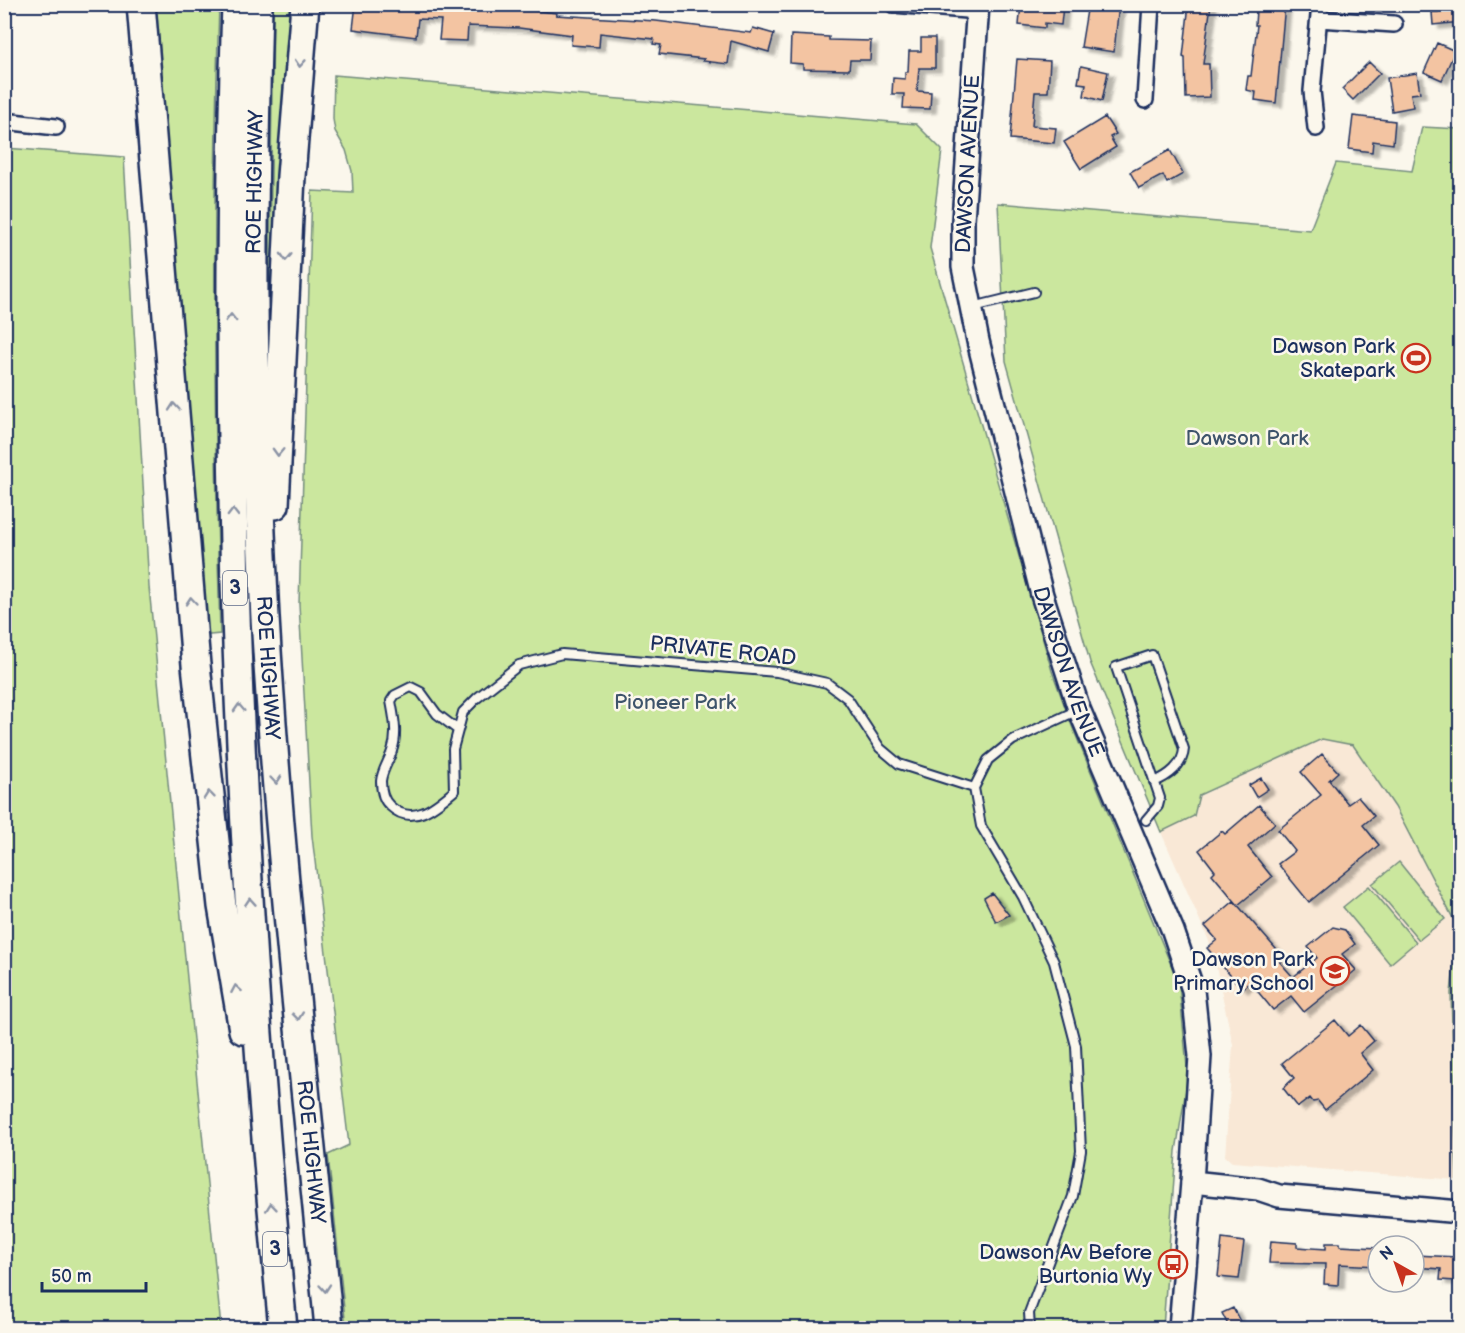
<svg xmlns="http://www.w3.org/2000/svg" width="1465" height="1333" font-family="'Balsamiq Sans',sans-serif">
	<defs>
		<filter id="shadow"><feDropShadow dx="6" dy="4" stdDeviation="1.5" flood-color="#0004"/></filter>
	</defs>
	<rect width="100%" height="100%" fill="#fbf7ec"/>
	<filter id="ink" filterUnits="userSpaceOnUse"><feTurbulence type="fractalNoise" baseFrequency=".0167" numOctaves="2"/><feDisplacementMap in="SourceGraphic" scale="12" xChannelSelector="R" yChannelSelector="G"/><feConvolveMatrix kernelMatrix="1 2 1 2 8 2 1 2 1" color-interpolation-filters="sRGB"/></filter>
	<g filter="url(#ink)">
		<!-- built -->
		<path fill="#f9e8d6" d="M1322 739 1353 745 1395 807 1458 928 1451 993 1457 1180 1232 1162 1225 1156 1233 1045 1212 948 1161 832 1193 816 1199 796Z"/>
		<!-- green -->
		<path fill="#cbe79e" stroke="#738b7e" stroke-width="1.5" d="M148 5H219C212 214 214 424 220 634L200 636Z
			M273 5H297L269 344Z
			M334 75 916 124 942 150 930 248 1052 671 1072 726 1179 984 1188 1077 1176 1151 1163 1328H346L328 1155 349 1145 312 836 299 604 312 191 353 193 352 171 346 150 335 131 333 119Z
			M1422 127 1460 129V1180H1457L1451 993 1458 928 1395 807 1353 745 1322 739 1199 795 1194 816 1161 832 1090 662 1006 361 998 203 1310 230 1336 163 1412 171Z
			M5 148 124 157 149 587 221 1328H5Z
			M1399 862 1445 919 1419 940 1372 884Z
			M1369 886 1416 942 1390 964 1343 907Z"/>
		<!-- building -->
		<path fill="#f3c4a2" stroke="#1b2f5e" stroke-width="1.5" filter="url(#shadow)" d="M356 4H417L453 7V4H470L513 8 557 13 556 15 656 21 751 33 753 28 774 34 769 52 731 41 728 64 703 61 704 59 659 54 661 45 653 44 654 39 600 33 599 47 571 45 572 35 519 28 468 26 467 41 439 40 441 20 418 19 416 37 353 29Z
			M1021 4 1063 6 1061 25 1045 23V28L1019 25Z
			M1088 4H1119L1114 52 1081 47Z
			M1189 4H1211L1203 64H1209L1210 97 1186 98 1185 58 1183 57Z
			M1269 4H1285L1276 103 1255 100 1256 92 1246 90 1248 76H1251L1257 25H1255L1256 10H1268Z
			M1437 4H1459L1461 22 1433 25 1432 12H1438Z
			M791 35 829 37V40L871 41 870 60H850L849 70 803 69V64L790 63Z
			M921 38H935V68H919L917 91 931 92 930 109 903 108 904 94H892L893 78 905 79V72H908L909 51H921Z
			M1437 43 1455 51 1442 80 1424 72Z
			M1017 59 1050 61 1048 92H1035L1032 126 1056 128 1054 143 1010 139Z
			M1369 62 1380 73 1353 100 1342 89Z
			M1081 66 1108 72 1102 101 1084 96 1086 84 1078 83Z
			M1417 73 1420 93 1411 94 1413 107 1392 111 1387 78Z
			M1353 116 1395 121 1393 144 1373 141 1372 152 1349 149Z
			M1105 117 1116 134 1110 137 1116 147 1081 169 1064 142Z
			M1170 150 1183 174 1167 183 1163 175 1139 188 1130 172Z
			M1322 754 1338 772 1329 780 1348 804 1358 797 1374 816 1363 825 1379 845 1309 902 1278 864 1295 851 1278 830 1321 795 1301 772Z
			M1261 778 1268 789 1256 797 1249 785Z
			M1259 805 1275 823 1248 847 1272 877 1238 905 1212 874 1215 871 1199 850 1222 831 1225 834Z
			M992 893 1009 915 996 922 984 898Z
			M1234 901 1283 957 1279 961 1293 977 1317 958 1308 947 1333 927 1345 930 1355 944 1342 954 1356 970 1304 1012 1291 996 1273 1010 1250 982 1242 989 1207 948 1217 940 1205 926Z
			M1335 1020 1348 1036 1361 1025 1374 1041 1360 1053 1373 1070 1325 1110 1318 1101 1313 1102 1310 1098 1298 1107 1283 1088 1294 1078 1282 1063Z
			M1222 1239 1244 1242 1239 1279 1218 1277Z
			M1271 1241 1297 1243V1247L1326 1249V1243H1340V1246L1378 1248V1266L1339 1264 1338 1285 1324 1284 1325 1264 1269 1263Z
			M1414 1255 1457 1257 1456 1281 1440 1280 1441 1269 1414 1267Z
			M1233 1308 1244 1329H1230L1222 1313Z"/>
		<g fill="none" stroke-linecap="round" stroke-linejoin="round">
			<!-- lane casing -->
			<g stroke="#1b2f5e" stroke-width="12">
				<path id="lane" d="M973 307 1034 292
					M458 730 437 714 421 692 411 687 395 695 391 701C394 718 398 734 392 751 389 761 382 770 381 781 381 791 383 800 390 806 412 827 435 807 454 791L453 749 463 712 477 698 519 665 562 654 777 672 827 683 848 699 880 748 899 764 974 788
					M1146 820 1158 806 1160 798 1116 667 1152 655 1184 749C1183 765 1169 776 1154 782
					M1030 1328 1029 1313 1073 1196 1081 1151 1076 1046 1054 962 1023 897 981 826 974 788 988 760 1013 740 1078 710"/>
			</g>
			<!-- street casing -->
			<g stroke="#1b2f5e" stroke-width="20">
				<path id="street" d="M893 4 978 11
					M1319 19 1394 24
					M1145 100 1151 4
					M4 121 56 127
					M1316 128 1312 91 1320 4"/>
			</g>
			<!-- secondary casing -->
			<g stroke="#1b2f5e" stroke-width="26">
				<g id="secondary">
					<path id="s1" d="M978 4 963 220V267L978 341 1042 595 1079 709 1173 931 1193 990 1200 1056 1192 1182 1180 1328"/>
					<path d="M1192 1182 1258 1189 1279 1196 1460 1212"/>
				</g>
			</g>
			<!-- highway casing -->
			<g stroke="#1b2f5e" stroke-width="32">
				<g id="highway">
					<path d="M141 4 196 665 222 906 243 1030"/>
					<path d="M236 4C221 446 240 889 283 1328"/>
					<path id="s2" d="M258 4C256 84 254 165 254 245 253 369 259 494 265 618 279 855 306 1092 329 1328"/>
					<path d="M275 505 291 176 305 4"/>
				</g>
			</g>
			<!-- lane -->
			<use href="#lane" stroke="#fbf7ec" stroke-width="8"/>
			<!-- street -->
			<use href="#street" stroke="#fbf7ec" stroke-width="15"/>
			<!-- secondary -->
			<use href="#secondary" stroke="#fbf7ec" stroke-width="21"/>
			<!-- highway -->
			<use href="#highway" stroke="#fbf7ec" stroke-width="27"/>
		</g>
		<!-- one-way arrows -->
		<defs><path id="oneway-chevron" d="M-2-3.5L2.5 0L-2 3.5" fill="none" stroke-width="1.6" stroke-linecap="round" stroke-linejoin="round" transform="scale(1.5)"/></defs>
		<g stroke="#8b93a5">
			<use href="#oneway-chevron" transform="translate(300 63) rotate(94)"/>
			<use href="#oneway-chevron" transform="translate(286 257) rotate(93)"/>
			<use href="#oneway-chevron" transform="translate(231 318) rotate(-90)"/>
			<use href="#oneway-chevron" transform="translate(174 407) rotate(-95)"/>
			<use href="#oneway-chevron" transform="translate(278 452) rotate(92)"/>
			<use href="#oneway-chevron" transform="translate(233 513) rotate(-91)"/>
			<use href="#oneway-chevron" transform="translate(191 601) rotate(-95)"/>
			<use href="#oneway-chevron" transform="translate(239 708) rotate(-93)"/>
			<use href="#oneway-chevron" transform="translate(276 780) rotate(85)"/>
			<use href="#oneway-chevron" transform="translate(209 795) rotate(-96)"/>
			<use href="#oneway-chevron" transform="translate(250 902) rotate(-94)"/>
			<use href="#oneway-chevron" transform="translate(236 989) rotate(-100)"/>
			<use href="#oneway-chevron" transform="translate(298 1016) rotate(84)"/>
			<use href="#oneway-chevron" transform="translate(271 1207) rotate(-96)"/>
			<use href="#oneway-chevron" transform="translate(325 1288) rotate(85)"/>
		</g>
	</g>
	<!-- icons -->
	<defs>
		<g id="stadium-ring" transform="scale(1.5)"><circle r="9.5" fill="#fbf7ec" stroke="#c8321e" stroke-width="1.5"/><path d="M0-5a6.5 5 0 1 0 0 10a6.5 5 0 1 0 0-10ZM-3.5-1.8h7v3.6h-7Z" fill="#c8321e"/></g>
		<g id="school-ring" transform="scale(1.5)"><circle r="9.5" fill="#fbf7ec" stroke="#c8321e" stroke-width="1.5"/><path d="M0-5L7-2L0 1L-7-2ZM-4 1L0 2.5L4 1V4Q0 6-4 4Z" fill="#c8321e"/></g>
		<g id="bus-ring" transform="scale(1.5)"><circle r="9.5" fill="#fbf7ec" stroke="#c8321e" stroke-width="1.5"/><path d="M-5-6H5V4H4V6H2V4H-2V6H-4V4H-5ZM-3.5-4V0h7V-4ZM-3.5 1.2v1.5H-2V1.2ZM2 1.2v1.5H3.5V1.2Z" fill="#c8321e"/></g>
	</defs>
	<g fill-rule="evenodd">
		<use href="#stadium-ring" x="1416" y="358"/>
		<use href="#school-ring" x="1335" y="971"/>
		<use href="#bus-ring" x="1173" y="1264"/>
	</g>
	<g text-anchor="middle" dominant-baseline="central" stroke-width="5" stroke-linejoin="round" paint-order="stroke">
		<!-- shield labels -->
		<g fill="#fbf7ec" stroke="#5e6b89" stroke-width="1.5">
			<rect x="223" y="571" width="24" height="34" rx="4.5"/>
			<rect x="263" y="1232" width="24" height="34" rx="4.5"/>
		</g>
		<g font-size="20" font-weight="bold" fill="#1b2f5e">
			<text x="235" y="588">3</text>
			<text x="275" y="1249">3</text>
		</g>
		<!-- street labels -->
		<g font-size="21" fill="#1b2f5e" stroke="#fbf7ec">
			<text transform="translate(968 164) rotate(-87)">DAWSON AVENUE</text>
			<text transform="translate(255 182) rotate(-89)">ROE HIGHWAY</text>
			<text transform="translate(723 651) rotate(6)">PRIVATE ROAD</text>
			<text stroke="none"><textPath href="#s2" startOffset="664">ROE HIGHWAY</textPath></text>
			<text stroke="none"><textPath href="#s1" startOffset="682">DAWSON AVENUE</textPath></text>
			<text stroke="none"><textPath href="#s2" startOffset="1150">ROE HIGHWAY</textPath></text>
		</g>
		<!-- poi labels -->
		<g font-size="21" fill="#1b2f5e" stroke="#fbf7ec" text-anchor="end">
			<text x="1395" y="346">Dawson Park<tspan x="1395" dy="24">Skatepark</tspan></text>
			<text x="1314" y="959">Dawson Park<tspan x="1314" dy="24">Primary School</tspan></text>
			<text x="1152" y="1252">Dawson Av Before<tspan x="1152" dy="24">Burtonia Wy</tspan></text>
		</g>
		<!-- park labels -->
		<g font-size="21" fill="#3e546b" stroke="#fbf7ec">
			<text x="1247" y="438">Dawson Park</text>
			<text x="675" y="702">Pioneer Park</text>
		</g>
	</g>
	<!-- margin -->
	<rect width="1465" height="1333" fill="none" stroke="#fbf7ec" stroke-width="24"/>
	<rect x="12" y="12" width="1441" height="1309" fill="none" stroke="#1b2f5e" stroke-width="2" filter="url(#ink)"/>
	<!-- north arrow -->
	<g transform="translate(1396 1264) rotate(320)"><circle r="28" fill="#fbf7ec" stroke="#a1a7b3" stroke-width="1.5"/>
	<path d="M0-4.5L10 22L0 15L-10 22Z" fill="#c8321e"/>
	<text y="-9" font-size="16" font-weight="bold" text-anchor="middle" fill="#1b2f5e">N</text>
	</g>
	<!-- scale -->
	<path d="M42 1282v9h104v-9" fill="none" stroke="#1b2f5e" stroke-width="3"/>
	<text x="51" y="1282" font-size="18" fill="#1b2f5e" stroke="#fbf7ec" stroke-width="4.5" paint-order="stroke">50 m</text>
</svg>
